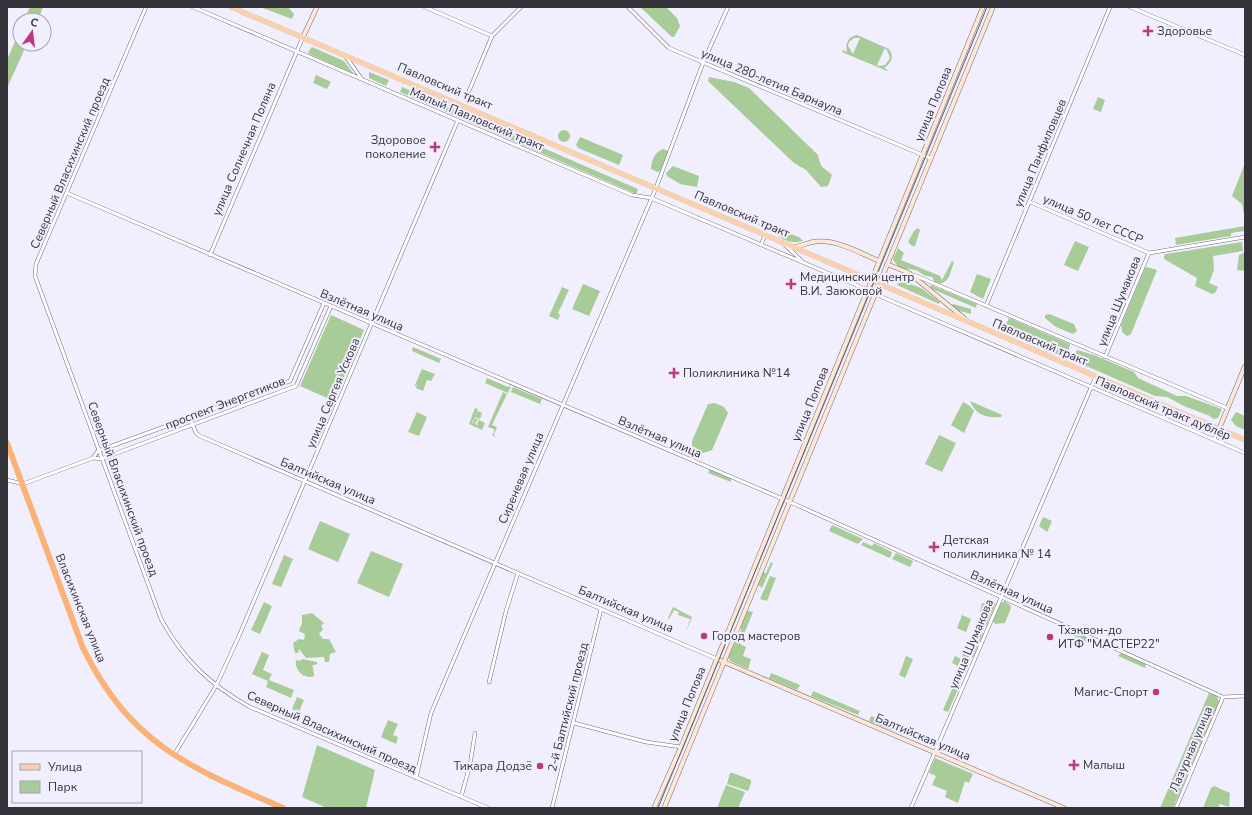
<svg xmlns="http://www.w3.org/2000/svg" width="1252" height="815" font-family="'Nunito Sans',sans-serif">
	<rect width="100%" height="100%" fill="#f1eefe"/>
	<!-- green -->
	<path fill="#a7cc98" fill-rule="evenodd" d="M30 7H43L38 20H24Z
		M260 7H288L294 14 292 19Z
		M640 7H666L677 18 680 26 674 37H672Z
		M20 30V44H27L7 88V60Z
		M857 35 889 49C894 56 892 63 884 68L888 70 887 71 842 52 843 50 847 52C845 43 848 37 857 35ZM854 38H860L853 54 848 46 849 42ZM885 48 888 52 890 58 885 65 879 66 877 65Z
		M312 47 344 61 354 74 309 54 308 52Z
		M369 72 389 80 386 86 369 78Z
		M316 75 331 82 327 89 313 83Z
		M709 77 734 82 749 88 818 155C821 170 824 167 832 175L828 186 821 187 806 170 794 163 708 81Z
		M402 87 638 189 636 194 400 92Z
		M1098 97 1105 100 1101 112 1093 109Z
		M558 136a6 6 0 1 1 12 0a6 6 0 1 1-12 0Z
		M580 137 623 155 619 165 578 148 576 145Z
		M663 149 668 151 670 154 661 171 657 172 651 169C652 159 654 153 663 149Z
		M1245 163V219L1242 204 1232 196Z
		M673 166 699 176 697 187 680 184 667 176 666 173Z
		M1245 226V231L1231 233V236L1176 245 1175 238Z
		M918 228 920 230 915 246H912L908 242 914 231Z
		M779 230 799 237 803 241C795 244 781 241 776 233Z
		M1075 241 1089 247 1078 271 1064 265Z
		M1242 242 1243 251 1213 256 1214 270 1209 283 1218 287 1215 293 1212 294 1195 286 1197 278 1164 259V256L1166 254Z
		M898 248 904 253 901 260 940 276 942 280 952 261 954 262C950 273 950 284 936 284L932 277C925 276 923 275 918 271 910 267 899 273 893 259Z
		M1245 252V271L1237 270 1239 255Z
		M1147 267 1157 270 1131 334 1127 336 1122 332 1121 325 1145 268Z
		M977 274 991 279 983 299 970 292Z
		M900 280 921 288 940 302 939 304 897 285Z
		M583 284 600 291 589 316 572 309Z
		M931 285 977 304 976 308 930 288Z
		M562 287 569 290 558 313 560 315 558 320 549 316Z
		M953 304 971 309V314L956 310 951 306Z
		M1049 314 1074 324 1077 331 1073 334 1056 327 1045 318V315Z
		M331 315 364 330 334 401 300 386Z
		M1009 318 1070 344 1068 353C1059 357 1042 351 1035 344 1032 342 1031 339 1028 337 1020 333 1012 331 1006 324Z
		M413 347 441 359 439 363 412 351Z
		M1077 350 1094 355 1134 372 1138 378 1177 396H1186L1222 409 1218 418 1213 419 1210 416 1184 406 1167 397 1155 396 1077 362 1074 357Z
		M422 369 435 374 431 381 427 380 423 391 416 388 417 384 414 387Z
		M487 378 508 387 511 386 508 393 485 383Z
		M513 387 542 399 540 404 511 392Z
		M503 392 507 394 492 425 497 427 494 434 495 437 492 435 494 432V429L488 427Z
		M970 401 1002 415 1001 417C987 418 976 416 970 401Z
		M963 402 970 406 974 411 964 433 951 425Z
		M715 403 724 407 728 413 712 450 703 453 692 446V441L708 404Z
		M475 408 478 409 475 416 478 411 482 413 480 419 475 417 472 423 478 425 477 423 479 421 477 420 475 424 473 423 475 418 485 423 482 430 469 424Z
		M417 412 427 417 419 436 408 432Z
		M1236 412 1245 416V430L1236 426 1231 420Z
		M939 435 956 443 942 472 925 464Z
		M710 469 731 478V482L708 473Z
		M1043 517 1052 521 1047 532 1039 526Z
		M320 521 350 534 338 562 308 549Z
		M832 525 863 539 858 544 829 531Z
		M863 542 872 546 874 543 892 552 890 558 861 545Z
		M371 551 403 564 389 597 357 583Z
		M896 553 913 561 910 567 892 559Z
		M284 555 293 559 281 587 272 584Z
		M771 562 773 563 762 588 758 585 763 572 766 573Z
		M770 576 776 578 767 601 760 599Z
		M1005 601 1010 605 1011 608 1005 623 995 624 993 621 1001 603Z
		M264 602 272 606 260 634 251 630Z
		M994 602 996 603 986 626 982 624 986 615 980 612 982 603 993 605Z
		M673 607 692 617 686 632 690 619 678 615 679 612 674 610 669 619 668 618Z
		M749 611 753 612 740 644 746 647 743 656 751 659 748 669 730 661 728 657 741 631V624L746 612Z
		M312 613 324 623 321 626 323 629 319 634 323 639H329L336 652 330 654 329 662H325L324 657 306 658 299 649 298 653H295L293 643 299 639 304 640 305 634 299 631 302 623V615Z
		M962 615 971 619 966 632 957 628Z
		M980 629 983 634 973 657H969L964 669 952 663 955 656 961 659 969 640 974 642Z
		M1071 630 1105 646 1106 650 1067 633Z
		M262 652 269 655 263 670 272 674 269 680 294 690 291 698 266 687 268 681 252 674Z
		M1121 653 1146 664 1145 668 1118 656Z
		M906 656 913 659 905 678 899 675Z
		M302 659 317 662V664L311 666 313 667 314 676C305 680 294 671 296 660L300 661Z
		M771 673 800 685 797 690 769 678Z
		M956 680 961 682 948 712 943 710Z
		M813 691 860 711 858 715 811 696Z
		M1209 693 1217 696 1219 702 1173 808H1160Z
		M297 697 304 700 299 712 292 709Z
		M871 716 894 725 891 730 869 721Z
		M388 720 398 724 393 735 398 737 396 744 381 737Z
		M317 745 375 770 366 808H327L302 797Z
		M935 758 973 774 969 783 965 781 958 803 945 797 947 791 932 785 936 776 929 773Z
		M730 773H733L751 780V783L748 791 727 784Z
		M726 785 745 792 738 808H717Z
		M1214 786 1230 793 1229 807 1220 804 1218 808H1203L1211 788Z"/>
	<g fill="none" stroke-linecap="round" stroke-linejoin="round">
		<!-- stream -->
		<path stroke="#77e9f9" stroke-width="1" d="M698 198 763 226"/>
		<!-- street casing -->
		<g stroke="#706d7e" stroke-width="4">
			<path id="street" d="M146 7 36 264 35 276 161 619C183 659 210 685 250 707L488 808
				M193 7 632 195 651 198 868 290
				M425 7 492 36
				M628 7 669 48 930 158
				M1130 7 1245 55
				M346 57 361 78
				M469 91 492 36 521 7
				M67 193 790 502 1223 697 1245 696
				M1030 202 1149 253 1245 237
				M761 245 765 235
				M785 245 802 261
				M210 255 303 37
				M914 275 1227 408
				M875 294 1245 453
				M986 306 1110 7
				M1105 357 1149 253
				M190 418 196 433 200 436 717 659
				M1214 439 1219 429
				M93 458 98 451 290 381 324 303
				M7 480 23 484 93 458 101 459 296 386 331 306
				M489 682 506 611 518 573
				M574 723 646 742 681 747
				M174 755 216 686 239 636 458 120
				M416 778 431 713 656 188 703 63 728 7
				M461 797 470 765 475 733
				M552 808 601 609
				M911 808 1096 376
				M1176 808 1223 697"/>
		</g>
		<!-- secondary casing -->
		<g stroke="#706d7e" stroke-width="5">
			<path id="secondary" d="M303 37 317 7
				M795 247C801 246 807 243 813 242 835 238 860 253 879 261
				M887 264 909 273 964 318
				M1219 429 1245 366
				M717 659 1064 808
				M654 808 681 747 983 7
				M664 808 993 7"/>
		</g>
		<!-- primary casing -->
		<g stroke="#d2d2d4" stroke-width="5.5">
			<path id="primary" d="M231 7 1245 440"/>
		</g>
		<!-- highway casing -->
		<g stroke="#d2d2d4" stroke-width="6">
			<path id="highway" d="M7 443 83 648C131 745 189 767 283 808"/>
		</g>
		<!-- street -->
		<use href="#street" stroke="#fff" stroke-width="3"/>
		<!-- secondary -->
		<use href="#secondary" stroke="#fee8d5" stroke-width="4"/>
		<!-- primary -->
		<use href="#primary" stroke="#fed0aa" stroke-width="4.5"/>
		<!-- highway -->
		<use href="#highway" stroke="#fdb172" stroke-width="5.5"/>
		<!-- tram -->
		<path stroke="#5f5d66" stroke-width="1" d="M658 808 987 7"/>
	</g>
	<!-- markers -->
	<g fill="#bb3980" stroke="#f1eefe" stroke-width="1.5">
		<path d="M1146 25h4v4h4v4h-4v4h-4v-4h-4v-4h4z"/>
		<path d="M433 141h4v4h4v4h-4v4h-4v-4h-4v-4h4z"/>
		<path d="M789 278h4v4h4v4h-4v4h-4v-4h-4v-4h4z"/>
		<path d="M672 367h4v4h4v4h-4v4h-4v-4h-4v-4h4z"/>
		<path d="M932 541h4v4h4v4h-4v4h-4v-4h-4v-4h4z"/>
		<circle cx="704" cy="636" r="4"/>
		<circle cx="1050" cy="637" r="4"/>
		<circle cx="1156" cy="692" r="4"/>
		<path d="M1072 759h4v4h4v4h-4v4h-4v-4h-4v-4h4z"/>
		<circle cx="540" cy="766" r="4"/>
	</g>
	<g text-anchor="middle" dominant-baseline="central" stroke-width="4" stroke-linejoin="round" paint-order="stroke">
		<!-- poi labels -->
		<g font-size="12" fill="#34333a" stroke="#f1eefe" text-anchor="start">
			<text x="1157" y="31">Здоровье</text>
			<text x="426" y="140" text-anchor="end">Здоровое<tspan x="426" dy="14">поколение</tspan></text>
			<text x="800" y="277">Медицинский центр<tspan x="800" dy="14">В.И. Заюковой</tspan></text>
			<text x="683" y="373">Поликлиника №14</text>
			<text x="943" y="540">Детская<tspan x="943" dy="14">поликлиника № 14</tspan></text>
			<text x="1058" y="630">Тхэквон-до<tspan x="1058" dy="14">ИТФ "МАСТЕР22"</tspan></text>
			<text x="712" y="636">Город мастеров</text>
			<text x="1148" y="692" text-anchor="end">Магис-Спорт</text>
			<text x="1083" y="765">Малыш</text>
			<text x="532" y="766" text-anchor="end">Тикара Додзё</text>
		</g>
		<!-- street labels -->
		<g font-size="12" fill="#34333a" stroke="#f1eefe">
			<text transform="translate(772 82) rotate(23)">улица 280-летия Барнаула</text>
			<text transform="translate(445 86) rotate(23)">Павловский тракт</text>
			<text transform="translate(933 104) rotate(-68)">улица Попова</text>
			<text transform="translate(477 119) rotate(23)">Малый Павловский тракт</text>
			<text transform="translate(244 149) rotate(-67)">улица Солнечная Поляна</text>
			<text transform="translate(1040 153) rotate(-67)">улица Панфиловцев</text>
			<text transform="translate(70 163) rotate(-67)">Северный Власихинский проезд</text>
			<text transform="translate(742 214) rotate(23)">Павловский тракт</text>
			<text transform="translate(1093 219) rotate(23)">улица 50 лет СССР</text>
			<text transform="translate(1119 301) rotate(-68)">улица Шумакова</text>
			<text transform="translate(362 310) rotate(23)">Взлётная улица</text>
			<text transform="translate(1040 342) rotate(23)">Павловский тракт</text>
			<text transform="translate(333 393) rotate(-67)">улица Сергея Ускова</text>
			<text transform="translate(225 403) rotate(-21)">проспект Энергетиков</text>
			<text transform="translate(810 404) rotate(-68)">улица Попова</text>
			<text transform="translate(1163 408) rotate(23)">Павловский тракт дублёр</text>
			<text transform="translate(660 437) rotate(23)">Взлётная улица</text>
			<text transform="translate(521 478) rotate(-67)">Сиреневая улица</text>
			<text transform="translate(328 481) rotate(23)">Балтийская улица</text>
			<text transform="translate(123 489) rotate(70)">Северный Власихинский проезд</text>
			<text transform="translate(1012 592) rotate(24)">Взлётная улица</text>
			<text transform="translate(81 608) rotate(68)">Власихинская улица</text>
			<text transform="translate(626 609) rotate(23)">Балтийская улица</text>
			<text transform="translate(971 644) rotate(-67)">улица Шумакова</text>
			<text transform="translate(687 704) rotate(-68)">улица Попова</text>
			<text transform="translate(568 707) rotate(-76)">2-й Балтийский проезд</text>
			<text transform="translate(332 732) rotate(24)">Северный Власихинский проезд</text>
			<text transform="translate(923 737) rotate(23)">Балтийская улица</text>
			<text transform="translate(1191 749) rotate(-67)">Лазурная улица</text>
		</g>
	</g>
	<!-- border -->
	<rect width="1252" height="815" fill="none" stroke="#34333a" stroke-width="16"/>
	<!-- legend -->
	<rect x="12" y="751" width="130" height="52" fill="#f1eefe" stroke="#a5a3b0"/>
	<rect x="20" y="764" width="20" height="6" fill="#fed0aa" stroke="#a5a3b0"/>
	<text x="48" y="771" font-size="12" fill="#34333a">Улица</text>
	<rect x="20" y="781" width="20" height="12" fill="#a7cc98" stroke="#a5a3b0"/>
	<text x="48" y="791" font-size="12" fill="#34333a">Парк</text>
	<!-- north arrow -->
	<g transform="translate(32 32) rotate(14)"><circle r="19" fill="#f1eefe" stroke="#a5a3b0"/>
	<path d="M0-3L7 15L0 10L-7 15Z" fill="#bb3980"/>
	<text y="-6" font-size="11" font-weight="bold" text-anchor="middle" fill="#34333a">С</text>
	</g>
</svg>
